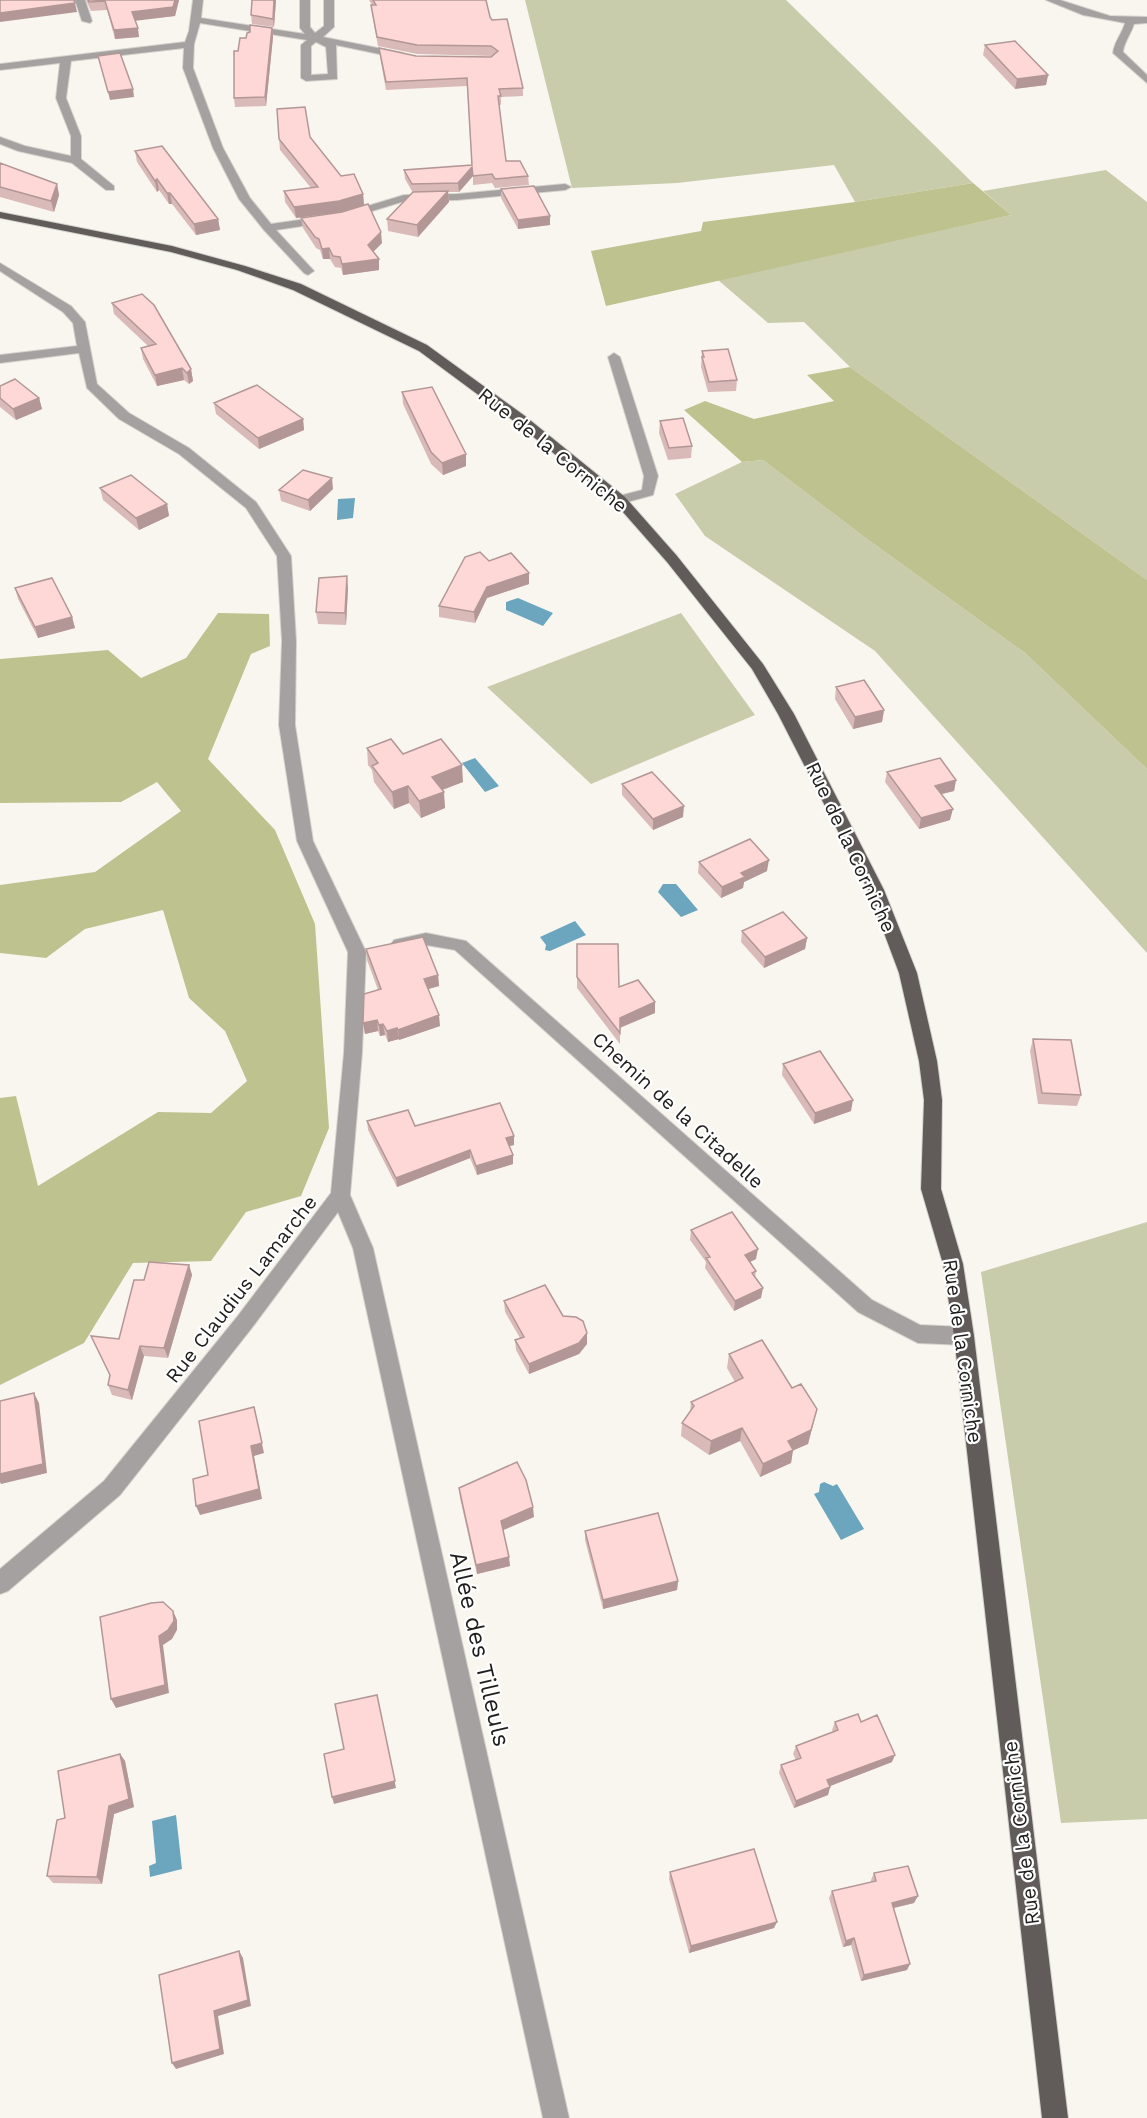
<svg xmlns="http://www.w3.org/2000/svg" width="1147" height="2118" font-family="'Work Sans',sans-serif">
	<rect width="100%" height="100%" fill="#f9f6f0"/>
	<!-- green -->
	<path fill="#c9ccab" d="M525 0H786L973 183 855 202 834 165 677 183 572 188Z
		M1106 170 1147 202V580L850 367 804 322 768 323 718 280 1011 215 983 191Z
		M763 460 867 539 1025 653 1147 769V953L875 651 705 536 675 494 742 462Z
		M681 613 755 715 591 784 487 687Z
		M1147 1222V1819L1061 1823 981 1272Z"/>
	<!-- forest -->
	<path fill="#bdc28e" d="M973 183 1011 215 606 306 591 251 701 231 703 222 855 202Z
		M850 367 1147 580V769L1025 653 867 539 763 460 742 462 684 410 705 401 754 419 834 401 807 375Z
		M218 613 269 614 270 646 251 654 208 759 275 830 315 924 329 1128 301 1196 246 1212 211 1261 133 1263 84 1343 0 1385V1098L16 1096 38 1186 158 1112 211 1113 247 1081 225 1031 189 998 163 910 85 929 46 958 0 953V885L95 872 181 811 157 782 121 802 0 803V659L108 650 141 678 186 658Z"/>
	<!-- water -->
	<path fill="#6ba6be" d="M355 498 353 518 337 520 338 499Z
		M518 598 553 613 543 626 506 610V602Z
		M475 758 499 786 485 792 462 763Z
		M663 884H676L698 910 681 917 658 892Z
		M575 921 586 935 550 951 545 950 546 945 540 937Z
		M824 1482 833 1486 837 1484 864 1529 841 1540 814 1494 819 1492 820 1484Z
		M176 1815 182 1869 150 1877 149 1866 156 1863 152 1821Z"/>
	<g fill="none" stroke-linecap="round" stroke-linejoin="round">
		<!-- minor casing -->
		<g stroke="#d6d3ce" stroke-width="2">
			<path id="minor" d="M75 0H85L92 21 90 23 82 21Z
				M193 0H203L201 18 305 34 300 28V0H310V27L315 33 324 26V0H334V27L323 37 403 53 408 56 403 59 336 45 337 79 306 81 301 78V45L307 40 200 23 194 44 193 68 223 148 250 198 271 224 341 214 404 195 457 194 565 184 571 187 565 190 457 200 405 201 343 220 276 230 314 271 308 275 304 273 264 230 239 199 213 148 183 68 184 48 71 61 66 98 81 136V159L114 186V190H106L72 163 18 151 0 144V137L25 146 71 156V136L56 98 60 63 0 70V64L185 42 189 31ZM316 42 326 47 328 74 311 75V46Z
				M1046 0H1060L1110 16 1147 17V23L1134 24C1131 34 1124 42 1123 52L1147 75V83L1113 53C1114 42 1122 34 1125 23L1083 15Z
				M0 263 71 306 85 322 97 384 129 413 189 448 256 502 291 556 296 641 295 725 313 841 366 952 362 1053 350 1195 373 1248 569 2118H543L353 1248 338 1212 251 1329 120 1495 8 1591 0 1594V1569L104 1481 237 1317 331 1193 344 1053 348 952 297 841 279 725 282 641 277 556 246 508 179 454 119 419 87 388 79 353 0 363V355L77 346 73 323 63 312 0 271Z
				M614 353 620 357 658 476 653 495 620 504 615 503 613 500 615 497 642 490 644 476 608 357Z
				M426 933 466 941 872 1300 920 1325 964 1327 971 1330 974 1336 971 1342 964 1345 918 1343 858 1312 455 950 426 945 400 950 394 948 391 944 394 940Z"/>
		</g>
		<!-- major casing -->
		<g stroke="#d6d3ce" stroke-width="2">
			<path id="major" d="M0 212 172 246 245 266 301 284 427 345 525 416 625 497 677 556 763 664 794 714 884 890 917 973 937 1061 942 1100 941 1189 963 1264 974 1336 1068 2118H1042L954 1336 943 1264 921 1189 924 1100 919 1061 899 973 868 890 778 714 752 669 667 562 615 503 515 422 419 351 293 290 237 270 171 252 0 218Z"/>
		</g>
		<!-- minor -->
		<use href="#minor" fill="#a4a1a0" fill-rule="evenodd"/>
		<!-- major -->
		<use href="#major" fill="#615c5a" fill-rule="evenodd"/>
	</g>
	<!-- wall -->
	<path fill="#dabab8" d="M86 0H179L175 16 135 20 139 37 115 39 107 10 91 11Z
		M276 0 274 27 252 24 251 15Z
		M369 0H486L490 17 523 88V96L501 97V105H499L506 161 528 176 529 185 495 188 492 183 473 185V176L459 192H448L449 202 418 237 388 231 387 219 413 193 405 179 404 170 472 165 467 86 386 90 380 57 379 48 416 56 491 57 492 56 417 54 378 46 372 13 371 5H372Z
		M272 28 273 37 266 106 235 107 234 98 238 51 246 38Z
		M985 45 1048 75 1046 85 1015 89 983 55Z
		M310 137 341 176 363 194 364 205 382 243 373 252 379 259V270L343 275 341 268 335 267 330 259H323L320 250 316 248 303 228 301 218 336 212 296 218 285 202 284 191 311 188 280 150 279 139Z
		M135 151 218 219 220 230 196 235 172 204H169L159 190 157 192 137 162Z
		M0 163 57 184 59 195 54 212 0 197Z
		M501 189 550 225 518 229 501 198Z
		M112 303 191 369 193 381 189 384 184 380 157 386 143 359 141 348 148 346 114 314Z
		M702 351 737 380 736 391 708 392 701 367Z
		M0 386 39 398 42 409 16 420 0 407Z
		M402 392 466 454V466L443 475 431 464 403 404Z
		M214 403 303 419 304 430 259 449 216 414Z
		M660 421 692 446 691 458 668 460 659 433Z
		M100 488 167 504 169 516 139 530 103 500Z
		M333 489 310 511 281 501 279 490Z
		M489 561 529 573V584L487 598 475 623 439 617V606Z
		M15 588 72 617 75 628 38 638 18 599Z
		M348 588 346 625 318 624 316 612Z
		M836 687 884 710 882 722 853 729 835 699Z
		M367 748 403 754 463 782 443 790 445 808 421 818 409 803 394 809 374 782 372 770 368 765Z
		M887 772 956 780 954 791 942 794 950 820 919 829 885 782Z
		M622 784 683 817 653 830 622 795Z
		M699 862 767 871 744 882 743 888 721 898 698 873Z
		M742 931 807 938 805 949 764 968 741 942Z
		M577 944 619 987 655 1013 620 1028V1044L577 988Z
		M366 949 438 975 439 986 428 989 440 1026 399 1040V1039L388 1042 385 1035 380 1036 378 1031 365 1034 363 1023 378 990 367 960Z
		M1033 1039 1081 1095 1077 1106 1038 1104 1030 1051Z
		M783 1064 851 1111 814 1124 782 1075Z
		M367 1121 514 1136V1145L509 1146 513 1164 477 1175 470 1158 397 1187 368 1130Z
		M691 1230 756 1259 750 1262 756 1271 755 1278 761 1298 734 1311 705 1268 706 1262 690 1240Z
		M189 1265 192 1275 168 1358 144 1356 132 1400 112 1395 108 1385 110 1376 91 1336 119 1339 144 1280Z
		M504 1301 563 1316 587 1344 579 1354 529 1374 516 1350 515 1340 520 1338 505 1312Z
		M729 1354 792 1388 817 1409 808 1444 793 1450 791 1463 760 1477 740 1441 709 1455 681 1436 682 1423 690 1412 691 1402 735 1382 727 1368Z
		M459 1488 534 1517 503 1530 510 1566 477 1574 460 1498Z
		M585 1531 678 1581 677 1590 603 1609 585 1540Z
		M835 1722H861L892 1762 830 1786V1787L828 1795 794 1808 779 1773 781 1765 796 1760 793 1754 796 1746 833 1732 832 1730Z
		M120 1754 125 1761 134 1807 114 1814 102 1884 53 1883 47 1876 65 1818Z
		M670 1872 774 1928 689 1953 669 1879Z
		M874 1873 914 1903 894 1908 907 1970 861 1981 851 1945 843 1947 829 1898 832 1891 871 1882V1880Z"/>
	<!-- shaded-wall -->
	<path fill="#b29796" d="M175 0H179L175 16 134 21 132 12Z
		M274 0H276L274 27 273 19Z
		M75 3 77 12 0 22V13Z
		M138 28 139 37 115 39 114 30Z
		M272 28 273 37 266 106 265 97Z
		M1048 75 1046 85 1015 89 1017 79Z
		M133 89 134 97 110 100 108 92Z
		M472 167 473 176 459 192 458 183Z
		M157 179 159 190 157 192 155 181Z
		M57 184 59 195 54 212 51 201Z
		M448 191 449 202 418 237 417 225Z
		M167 193H170L172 204H169Z
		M363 194 364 205 341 212 296 218 294 207Z
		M550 216V225L518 229V220Z
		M218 219 220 230 196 235 194 224Z
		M381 232 382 243 369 256 368 245Z
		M329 248 330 259H323L322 249Z
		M379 259V270L343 275 342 264Z
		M182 368 184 380 157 386 155 375Z
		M191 369 193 381 189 384 187 373Z
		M39 398 42 409 16 420 13 409Z
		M303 419 304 430 259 449 258 438Z
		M466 454V466L443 475 442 463Z
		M332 478 333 489 310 511 308 500Z
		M167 504 169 516 139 530 136 518Z
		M529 573V584L487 598 475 623 474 612 487 587Z
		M347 576 348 588 346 625 345 613Z
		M72 617 75 628 38 638 35 627Z
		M884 710 882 722 853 729 855 717Z
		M462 765 463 782 433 793 432 777Z
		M956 780 954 791 933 796 935 786Z
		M408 786 409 803 394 809 392 792Z
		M444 792 445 808 421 818 419 801Z
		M684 806 683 817 653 830V819Z
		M953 809 950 820 919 829 921 818Z
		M769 860 767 871 744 882 743 888 721 898 722 887 741 873Z
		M807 938 805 949 764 968 765 957Z
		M438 975 439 986 425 990 424 979Z
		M655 1002V1013L619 1028 620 1018Z
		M439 1015 440 1026 399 1040 398 1030Z
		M377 1020 378 1031 365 1034 363 1023Z
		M383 1024 385 1035 380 1036 379 1025Z
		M397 1028 399 1039 388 1042 387 1031Z
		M853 1100 851 1111 814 1124 815 1113Z
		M514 1136V1145L506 1147V1138Z
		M470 1150V1158L397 1187 396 1178Z
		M513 1155V1164L477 1175 476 1166Z
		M758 1249 756 1259 744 1265 745 1255Z
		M189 1265 192 1275 168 1358 164 1348Z
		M763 1288 761 1298 734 1311 735 1301Z
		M587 1333V1344L579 1354 529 1374V1364Z
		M140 1346 144 1356 132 1400 128 1390Z
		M34 1393 39 1403 47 1473 1 1484 0 1482V1474Z
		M254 1407 264 1453 254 1456 262 1499 200 1515 196 1506 251 1446Z
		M817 1409 808 1444 785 1454 788 1441Z
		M742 1428 740 1441 709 1455 711 1441Z
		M793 1450 791 1463 760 1477 763 1464Z
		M533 1507 534 1517 501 1531V1521Z
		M509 1557 510 1566 477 1574 476 1565Z
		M678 1581 677 1590 603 1609V1600Z
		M173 1611 177 1620V1630L172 1639 163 1645 169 1693 116 1708 111 1699 159 1636Z
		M377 1695 396 1788 334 1804 332 1797Z
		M120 1754 125 1761 134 1807 114 1814 102 1884 97 1877 109 1806Z
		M895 1755 892 1762 825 1788 827 1780Z
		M830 1787 828 1795 794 1808 796 1801Z
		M918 1896 914 1903 889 1909 892 1903Z
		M777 1922 774 1928 689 1953 691 1946Z
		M854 1938 851 1945 843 1947 846 1941Z
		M239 1951 243 1958 251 2006 218 2016 224 2054 176 2069 172 2063 214 2011Z
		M910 1964 907 1970 861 1981 864 1975Z"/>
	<!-- building -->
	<path fill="#fed8d6" stroke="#b29796" stroke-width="1.5" d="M0 0H74L75 3 0 13Z
		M88 0H175L173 7 132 12 138 28 114 30 105 1 89 2Z
		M252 0H274L273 19 251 15Z
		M373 0H486L490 17 492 20 507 19 523 88 499 89 501 96H498L506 161H520L528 176 495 179 492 174 473 176 472 167 458 183 412 184 404 170 472 165 467 78 386 82 379 48 416 56 491 57 498 51 491 46 417 45 377 37 371 5H376Z
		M250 25 272 28 265 97 234 98V51H238L240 38H246L247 33 250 32Z
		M1015 41 1048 75 1017 79 985 45Z
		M120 53 133 89 108 92 98 56Z
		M305 107 310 137 341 176 354 174 363 194 339 201 294 207 284 191 318 187 279 139 277 109Z
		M162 146 218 219 194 224 170 193H167L157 179 155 181 135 151Z
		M0 163 57 184 51 201 0 187Z
		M534 186 550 216 518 220 501 189Z
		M448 191 417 225 387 219 413 192Z
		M368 204 381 232 368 245 379 259 342 264 340 257 333 256 329 248 322 249 319 239 315 237 301 218 342 212Z
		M142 294 154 305 191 369 187 373 182 368 155 375 141 348 156 344 112 303Z
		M728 349 737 380 709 382 702 357H704L702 351Z
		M15 379 39 398 13 409 0 398V386Z
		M257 385 303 419 258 438 214 403Z
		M432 387 466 454 442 463 431 452 402 392Z
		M683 418 692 446 669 448 660 421Z
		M303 470 332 478 308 500 279 490Z
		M131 475 167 504 136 518 100 488Z
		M480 552 489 561 511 553 529 573 487 587 474 612 439 606 465 557Z
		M347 576 345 613 316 612 319 578Z
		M52 578 72 617 35 627 15 588Z
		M864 680 884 710 855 717 836 687Z
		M391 739 403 754 441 739 462 765 432 777 444 792 419 801 408 786 392 792 372 766 378 763 367 748Z
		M940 758 956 780 935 786 953 809 921 818 887 772Z
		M652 772 684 806 653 819 622 784Z
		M750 839 769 860 741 873 745 877 722 887 699 862Z
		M783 912 807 938 765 957 742 931Z
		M423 937 438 975 424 979 439 1015 398 1030 397 1028 387 1031 383 1024 379 1025 377 1020 363 1023 364 994 381 989 366 949Z
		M577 944H618L619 987 638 980 655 1002 620 1018V1033L577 977Z
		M1033 1039 1071 1040 1081 1095 1042 1093Z
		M820 1051 853 1100 815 1113 783 1064Z
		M500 1103 514 1136 506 1138 513 1155 476 1166 470 1150 396 1178 367 1121 408 1110 415 1126Z
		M732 1212 758 1249 745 1255 756 1271 752 1273 763 1288 735 1301 706 1258 710 1257 691 1230Z
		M149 1262 189 1265 164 1348 140 1346 128 1390 108 1385 110 1375 91 1336 119 1339 134 1280H144Z
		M545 1285 563 1316 576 1317 583 1321 587 1333 579 1343 529 1364 515 1340 524 1337 504 1301Z
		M762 1340 792 1388 801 1384 817 1409 811 1430 788 1441 793 1450 763 1464 742 1428 711 1441 682 1423 694 1406 691 1402 743 1378 729 1354Z
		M34 1393 43 1464 0 1474V1401Z
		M254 1407 262 1443 251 1446 259 1489 196 1506 193 1479 208 1475 199 1421Z
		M517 1462 526 1480 533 1507 501 1521 509 1557 476 1565 459 1488Z
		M658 1513 678 1581 603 1600 585 1531Z
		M163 1602 173 1611 174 1621 168 1630 159 1636 165 1685 111 1699 100 1617 151 1603Z
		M377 1695 395 1781 332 1797 324 1754 344 1749 335 1704Z
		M858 1714 861 1722 877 1715 895 1755 827 1780 830 1787 796 1801 781 1765 801 1758 796 1746 838 1730 835 1722Z
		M120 1754 129 1799 109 1806 97 1877 47 1876 57 1820 65 1818 58 1771Z
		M754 1849 777 1922 691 1946 670 1872Z
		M908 1866 918 1896 892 1903 910 1964 864 1975 854 1938 846 1941 832 1891 876 1881 874 1873Z
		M239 1951 248 2000 214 2011 220 2049 172 2063 159 1975Z"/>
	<g text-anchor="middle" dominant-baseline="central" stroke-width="4.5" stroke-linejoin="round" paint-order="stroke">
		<!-- street labels -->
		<g font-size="20" fill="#1f1e1c" stroke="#fff">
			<text transform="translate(553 450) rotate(39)">Rue de la Corniche</text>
			<text transform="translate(851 847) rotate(65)">Rue de la Corniche</text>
			<text transform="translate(678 1110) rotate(42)">Chemin de la Citadelle</text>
			<text transform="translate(241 1289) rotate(-52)">Rue Claudius Lamarche</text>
			<text transform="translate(963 1351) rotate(82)">Rue de la Corniche</text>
			<text transform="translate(1021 1833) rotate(-97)">Rue de la Corniche</text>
		</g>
		<!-- near-street labels -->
		<g font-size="24" fill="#1f1e1c" stroke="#fff">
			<text transform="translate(480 1649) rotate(77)">Allée des Tilleuls</text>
		</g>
	</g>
</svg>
